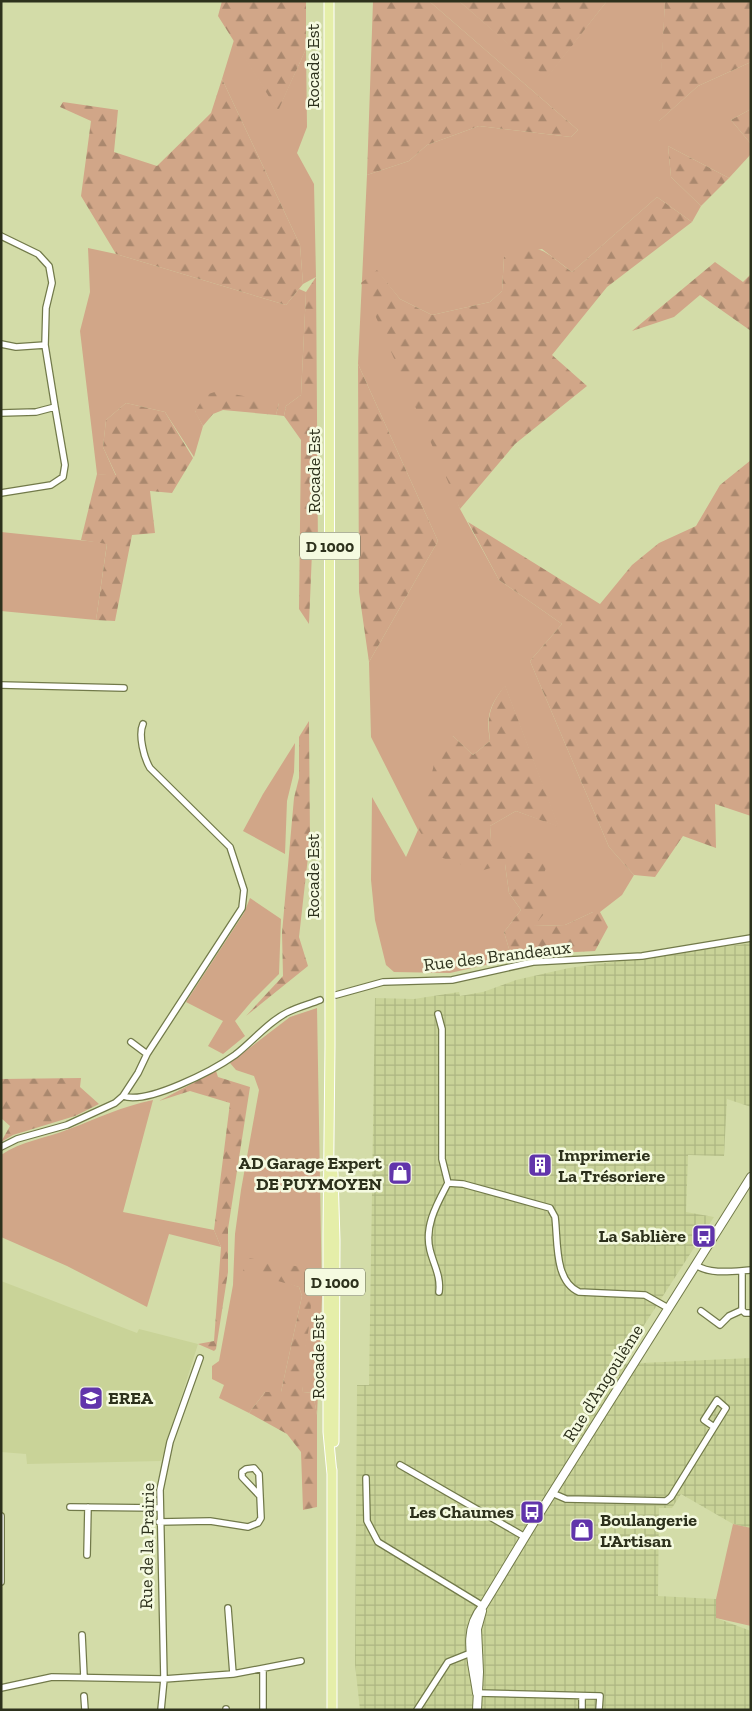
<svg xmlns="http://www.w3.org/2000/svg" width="752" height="1711" font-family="'Zilla Slab',serif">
	<defs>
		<pattern id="industrial-grid" width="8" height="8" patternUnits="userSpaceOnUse" patternTransform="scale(1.25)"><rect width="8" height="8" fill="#c9d398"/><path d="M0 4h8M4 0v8" fill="none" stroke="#adb682"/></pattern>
		<pattern id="forest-firs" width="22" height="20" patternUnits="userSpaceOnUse" patternTransform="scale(1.25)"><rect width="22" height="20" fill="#d1a688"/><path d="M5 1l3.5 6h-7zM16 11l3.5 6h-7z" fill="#aa886e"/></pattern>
	</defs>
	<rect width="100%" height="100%" fill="#d3dca8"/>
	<!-- built -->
	<path fill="#c9d398" d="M1 1281 137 1333 139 1329 198 1344 161 1461 27 1464 26 1454 1 1452Z"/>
	<!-- industrial -->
	<path fill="url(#industrial-grid)" d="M751 943V1107L727 1099 724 1156 688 1155 686 1212 714 1217 619 1364 751 1358V1528L733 1524 681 1494 672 1508H659L658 1596 716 1599V1618L751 1631V1707L749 1710H360L355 1664 357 1385H369L375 998 414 999 459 992 460 996 483 992 516 980 569 968Z"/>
	<!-- grass -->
	<path fill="#d1a688" d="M429 1H459L547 77 607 1H665L659 121 698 86 751 62V109L731 120 751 144V154L729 178 668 146 671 177 701 206 692 222 657 197 572 272 542 249 504 257 502 291 490 302 432 315 400 299 377 271 460 509 499 580 562 624 530 661 609 847 634 875 622 895 600 912H593L565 925 534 926 540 885 491 840 490 826 516 811 558 826 505 686C489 706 486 716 490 741L473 755 453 736 419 830 505 864 509 893 521 910 504 932 512 959 450 973 394 972 386 965 375 920 371 880 372 797 406 857 418 830 371 737 369 662 438 541 358 364 367 175 409 161 427 145 479 126 571 137 578 130Z
		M234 40 278 110 306 49 307 127 297 153 314 184 316 277 303 284 300 245 222 79Z
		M88 248 116 254 286 305 299 289 306 292 301 395 286 406 284 416 276 415 279 403 195 411 203 426 194 457 165 412 126 403 106 420 103 447 116 476 97 474 80 331 90 292Z
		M1 532 107 543 96 620 1 611Z
		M295 743 294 772 287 801 285 854 243 831 263 794Z
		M250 898 281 919 279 974 252 1001 235 1021 245 1036 223 1054 208 1046 223 1021 186 1002 244 913Z
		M317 1008 322 1297 317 1415 313 1393 303 1392 300 1375 309 1324V1278L280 1280 299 1287 302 1296 281 1392H265L249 1413 219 1398 224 1385 212 1379V1366L219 1361 233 1285 235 1234 241 1190 259 1090 254 1076 236 1070 230 1063 290 1017Z
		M153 1100 123 1212 214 1230 221 1247 169 1234 147 1307 67 1266 1 1237V1155C21 1141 47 1138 69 1129 99 1118 120 1107 153 1100Z
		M733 1524 751 1528V1626L716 1618V1599Z"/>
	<!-- forest -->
	<path fill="url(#forest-firs)" d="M222 1H306V49L278 111 218 16Z
		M373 1H429L578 130 571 137 479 126 427 145 409 161 367 175Z
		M459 1H607L547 78Z
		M665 1H751V62L698 86 658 122Z
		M222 79 300 245 303 284 286 305 116 254 81 196 91 121 60 107 63 102 118 110 114 152 157 166 211 113Z
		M751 109V144L731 120Z
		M668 146 729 178 701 206 671 177Z
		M657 197 692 222 607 287 552 355 587 386 515 444 460 509 361 283 377 270 400 299 432 315 490 302 502 291 504 257C540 239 544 252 572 272Z
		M715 262 743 282 751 274V331L700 295 674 317 632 331Z
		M316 277 318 553 312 552 309 624 299 609 301 440 284 416 286 406 301 395 306 292Z
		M358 364 438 541 369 662 359 592Z
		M218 391 279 403 276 415 223 410 213 414 203 426 195 412 205 395Z
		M126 403 165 412 193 458 172 493 150 491 155 533 132 535 115 621 96 620 107 544 81 540 97 474 116 475 103 447 106 420Z
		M751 460V816L715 804 716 848 683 836 655 877 634 875 609 847 530 661 562 624 499 580 468 522 600 604 632 565 659 543 696 526 720 485Z
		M505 685 559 827 516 811 490 826 491 840 549 860 540 884 555 890 557 898 534 926 565 925 593 912H600L608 927 595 951 538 954 512 959 504 932 521 910 509 893 505 864 480 871 434 855 419 830 439 742 453 736 473 755 490 741C487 715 489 707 505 685Z
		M309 721 310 839 299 937 308 966 246 1016 283 976 282 933 294 798 299 778V737Z
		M216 1071 218 1077 250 1087 228 1229V1272L216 1349 214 1351 198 1344 214 1341 221 1247 214 1230 230 1103 190 1091 159 1101Z
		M81 1078 80 1087 99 1104 75 1116 13 1135 1 1142 10 1126 1 1118V1079Z
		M248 1258 301 1267C325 1304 297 1351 303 1392L313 1393 317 1415V1507L303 1510 301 1452 287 1434 249 1413 265 1392H281L302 1296 299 1287 243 1271Z"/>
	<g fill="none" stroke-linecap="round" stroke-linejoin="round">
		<!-- minor casing -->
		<g stroke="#727a4a" stroke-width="8">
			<path id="minor" d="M1 236 38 254 49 266 52 283 46 308 45 345
				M1 344 16 347 45 345 55 407 36 412 1 413
				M1 493 51 485 63 477 65 465 55 407
				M1 685 124 688
				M336 995 383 982 452 980 533 962 642 956 751 938
				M438 1014 442 1029V1159L448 1183C437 1204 424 1226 430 1250 434 1266 441 1276 439 1292
				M131 1042 147 1054
				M123 1096C147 1105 214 1070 235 1055 253 1041 268 1022 288 1012 298 1007 310 1004 320 1000
				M1 1147 17 1139 67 1125 115 1103 123 1096 138 1073 147 1054 242 908 244 890 230 847 150 768C144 758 138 735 143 724
				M448 1183 463 1184 550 1208 555 1217C558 1241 554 1281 579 1292L645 1295 668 1308
				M696 1265C710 1275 734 1271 751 1270
				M742 1271V1310L745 1313H751
				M701 1311 720 1325 729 1316 742 1310
				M400 1465 525 1537
				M366 1478 367 1521 378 1542 483 1606
				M552 1493 566 1499 666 1501 671 1497 726 1408 717 1400 704 1420 714 1427
				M70 1507 159 1508
				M1 1516V1582
				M159 1522 210 1521 248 1527 258 1523 261 1518 259 1474 254 1468 246 1469 242 1472V1477L259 1495
				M87 1555 88 1507
				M228 1608 233 1674 301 1661
				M82 1635 84 1677
				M1 1688 52 1677 164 1679 233 1674
				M477 1693 600 1696 599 1710
				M84 1696 85 1710
				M161 1710 164 1679 160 1490 170 1442 200 1358
				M226 1710V1709
				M263 1710V1670
				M417 1710 448 1662 473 1652
				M582 1710V1696"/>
		</g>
		<!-- tertiary casing -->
		<g stroke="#727a4a" stroke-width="10">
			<path id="tertiary" d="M477 1693C473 1662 461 1632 483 1606L534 1522 751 1177
				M477 1710 479 1672 477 1629 482 1611"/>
		</g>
		<!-- primary casing -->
		<g stroke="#fff" stroke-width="11">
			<path id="primary" d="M329 1 330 1045 328 1233V1432L332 1474
				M333 1173 335 1241 334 1442
				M332 1710V1470"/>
		</g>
		<!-- minor -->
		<use href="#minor" stroke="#fff" stroke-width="5.5"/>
		<!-- tertiary -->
		<use href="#tertiary" stroke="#fff" stroke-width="8"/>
		<!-- primary -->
		<use href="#primary" stroke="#e5eea9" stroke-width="9"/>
	</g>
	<!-- icons -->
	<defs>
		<g id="building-square" transform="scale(1.25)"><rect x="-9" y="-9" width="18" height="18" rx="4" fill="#6134ab" stroke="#f5fae0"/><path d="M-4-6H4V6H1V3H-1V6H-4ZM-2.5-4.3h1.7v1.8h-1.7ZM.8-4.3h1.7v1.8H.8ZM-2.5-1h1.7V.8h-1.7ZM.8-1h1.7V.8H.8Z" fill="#fff"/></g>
		<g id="shop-square" transform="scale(1.25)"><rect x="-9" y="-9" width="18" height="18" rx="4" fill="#6134ab" stroke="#f5fae0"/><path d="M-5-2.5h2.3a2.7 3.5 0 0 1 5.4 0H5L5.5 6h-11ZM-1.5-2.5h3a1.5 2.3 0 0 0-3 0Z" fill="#fff"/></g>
		<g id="bus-square" transform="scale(1.25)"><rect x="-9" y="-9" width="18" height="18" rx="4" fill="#6134ab" stroke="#f5fae0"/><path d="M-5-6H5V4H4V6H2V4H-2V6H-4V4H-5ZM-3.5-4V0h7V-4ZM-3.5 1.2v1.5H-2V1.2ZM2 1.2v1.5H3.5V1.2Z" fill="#fff"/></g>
		<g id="university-square" transform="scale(1.25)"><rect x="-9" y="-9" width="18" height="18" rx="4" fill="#6134ab" stroke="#f5fae0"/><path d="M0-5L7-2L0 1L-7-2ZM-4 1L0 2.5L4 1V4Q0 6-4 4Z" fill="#fff"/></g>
	</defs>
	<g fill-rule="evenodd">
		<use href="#building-square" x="540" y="1165"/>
		<use href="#shop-square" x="400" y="1173"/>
		<use href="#bus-square" x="704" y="1236"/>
		<use href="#university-square" x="91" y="1398"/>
		<use href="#bus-square" x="532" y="1512"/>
		<use href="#shop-square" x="582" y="1530"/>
	</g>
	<g text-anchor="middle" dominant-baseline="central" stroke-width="5" stroke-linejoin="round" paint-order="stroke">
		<!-- shield labels -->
		<g fill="#f5fae0" stroke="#696d57" stroke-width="1">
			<rect x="300" y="532.5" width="60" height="27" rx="4"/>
			<rect x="305" y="1268.5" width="60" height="27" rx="4"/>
		</g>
		<g font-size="16" font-weight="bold" fill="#2d311c">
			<text x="330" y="546">D 1000</text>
			<text x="335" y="1282">D 1000</text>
		</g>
		<!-- street labels -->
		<g font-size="18" fill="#2d311c" stroke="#f5fae0">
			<text transform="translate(313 66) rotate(-90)">Rocade Est</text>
			<text transform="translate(314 471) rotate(-90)">Rocade Est</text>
			<text transform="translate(313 876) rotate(-90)">Rocade Est</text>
			<text transform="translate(497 956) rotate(-7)">Rue des Brandeaux</text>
			<text transform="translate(318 1357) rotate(-90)">Rocade Est</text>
			<text transform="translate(603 1383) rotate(-58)">Rue d'Angoulême</text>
			<text transform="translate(147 1546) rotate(-89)">Rue de la Prairie</text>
		</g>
		<!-- poi labels -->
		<g font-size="18" font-weight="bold" fill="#2d311c" stroke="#f5fae0" text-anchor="start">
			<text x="558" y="1155">Imprimerie<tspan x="558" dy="21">La Trésoriere</tspan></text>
			<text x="382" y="1163" text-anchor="end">AD Garage Expert<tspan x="382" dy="21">DE PUYMOYEN</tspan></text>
			<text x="686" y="1236" text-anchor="end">La Sablière</text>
			<text x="108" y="1398">EREA</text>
			<text x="514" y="1512" text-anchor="end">Les Chaumes</text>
			<text x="600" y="1520">Boulangerie<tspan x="600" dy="21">L'Artisan</tspan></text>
		</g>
	</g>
	<!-- border -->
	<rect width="752" height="1711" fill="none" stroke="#2d311c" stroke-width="5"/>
</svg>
